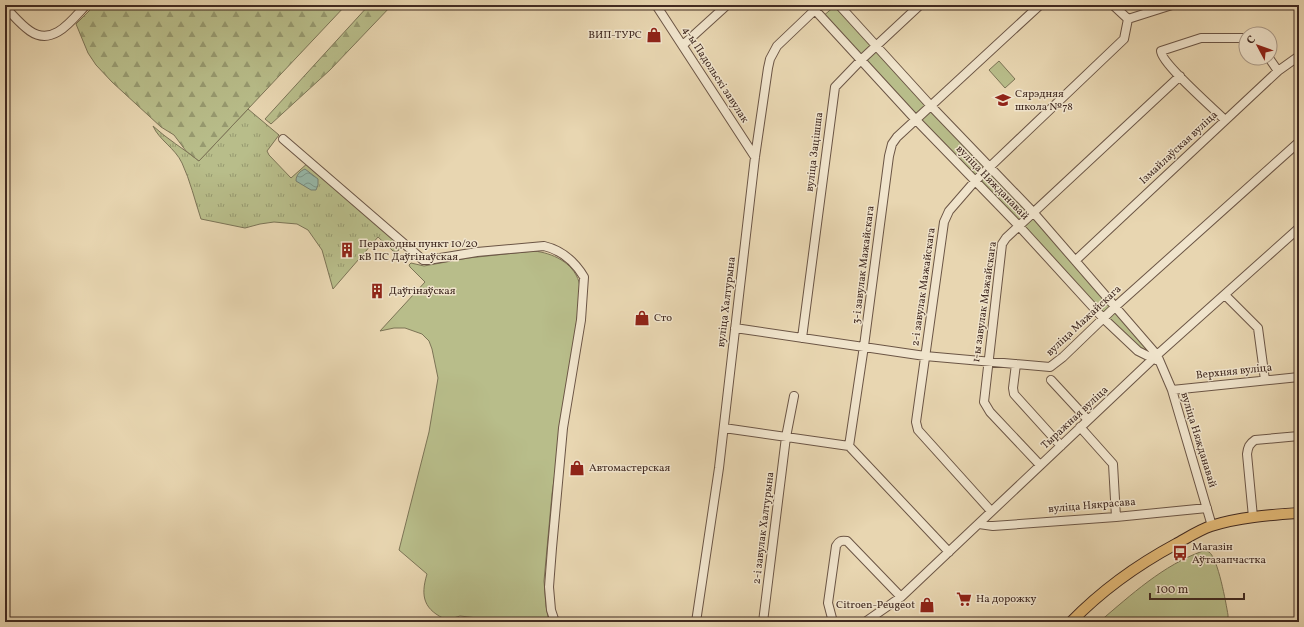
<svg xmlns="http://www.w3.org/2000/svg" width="1304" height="627" font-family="Vollkorn,serif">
	<defs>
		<pattern id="grass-tufts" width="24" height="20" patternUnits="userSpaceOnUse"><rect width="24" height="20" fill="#b8bd8a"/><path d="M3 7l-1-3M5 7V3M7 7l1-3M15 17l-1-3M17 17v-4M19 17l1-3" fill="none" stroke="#979a70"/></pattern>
		<pattern id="forest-firs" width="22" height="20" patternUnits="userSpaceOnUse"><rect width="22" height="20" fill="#b8bd8a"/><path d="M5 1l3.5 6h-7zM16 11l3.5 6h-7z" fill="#979a70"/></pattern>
		<pattern id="water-waves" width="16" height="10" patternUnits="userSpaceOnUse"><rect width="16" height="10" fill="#97b9aa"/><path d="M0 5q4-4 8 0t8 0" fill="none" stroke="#7d978a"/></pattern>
	</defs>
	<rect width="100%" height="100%" fill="#e8d6b1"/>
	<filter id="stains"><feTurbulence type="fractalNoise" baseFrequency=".005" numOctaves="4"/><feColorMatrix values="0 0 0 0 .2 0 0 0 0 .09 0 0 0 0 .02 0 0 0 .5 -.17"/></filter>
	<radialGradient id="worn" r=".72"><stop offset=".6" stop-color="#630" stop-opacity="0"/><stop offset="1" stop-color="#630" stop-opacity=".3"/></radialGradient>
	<!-- grass -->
	<path fill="url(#grass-tufts)" stroke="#7c7456" d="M248 109 279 135 267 151 269 155 291 178 309 162 399 244 401 247 399 250 396 252 393 251 378 237 333 289 322 250 308 230 297 224 274 222 260 224 245 228 201 219C195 201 190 180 182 163 175 148 159 140 153 126 167 139 184 149 199 161Z"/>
	<!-- forest -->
	<path fill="url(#forest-firs)" stroke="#7c7456" d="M95 5H346L199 161 186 151 174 135 161 127 112 82 96 65 88 53 76 24Z
		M369 5H392L330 70 271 124 265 119Z"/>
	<!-- park -->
	<path fill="#b8bd8a" stroke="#7c7456" d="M836 5 931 106 1155 352 1143 354 822 17Z
		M999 61 1015 79 1005 88 989 70Z
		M534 251C552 253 573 262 579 282 581 288 579 298 579 305L552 494 544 581 546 606 549 622H496V620L460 616 447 620C424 610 420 597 427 574L399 550 429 432 438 378 432 349 429 341 422 334 405 328H394L380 331 425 282 410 267 409 265 411 263 424 266 468 258Z
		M1203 551C1206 551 1207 551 1209 552 1218 558 1226 603 1228 615V622H1099C1131 595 1163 565 1203 551Z"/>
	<!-- water -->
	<path fill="url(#water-waves)" stroke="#758073" d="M305 169 318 179V185L316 190H311L296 181C296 175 300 171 305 169Z"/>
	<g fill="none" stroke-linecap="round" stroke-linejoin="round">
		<!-- minor casing -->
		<g stroke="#6b5545" stroke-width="10">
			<path id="minor" d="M656 5 755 157
				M839 5 931 106 1033 212 1157 355 1172 390 1212 526
				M5 7C13 15 21 25 30 31 53 47 72 20 86 5
				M815 10 916 120 1019 226 1103 318 1138 351 1156 360
				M1128 19 1172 5
				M683 45 727 5
				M1269 58 1278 71
				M1225 120C1214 109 1161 63 1161 51L1201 38H1246
				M283 139 423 260H428L477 252 544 246C561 250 575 262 584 277L581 320 563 428 552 548 549 587 551 610 555 622
				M1076 260 1278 71 1299 56
				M1225 295 1258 328 1265 380
				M735 328 925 356 1050 367 1063 357 1116 306 1299 142
				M802 338 835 87 861 60 920 5
				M1016 364 1013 388 1014 394 1061 446
				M1051 380 1088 420
				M1172 390 1299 377
				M1080 427 1113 464 1116 517
				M724 428 849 446
				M849 446 864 346 889 156 892 144 897 137 1040 5
				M849 446 949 552
				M1040 465 990 412 984 402 1002 244 1006 238 1180 76
				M991 511 918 430 916 422 944 222 949 211 975 181 1124 39 1128 19 1113 5
				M1253 517 1247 454C1248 447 1249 444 1255 440L1299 436
				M979 524 993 526 1116 517 1207 508
				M696 622 719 468 755 157 768 68 770 59 777 46 820 5
				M763 622 786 437 794 396
				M833 622 828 603 836 546C839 541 841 540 847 541L901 597
				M865 622 901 597 1157 355 1299 228"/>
		</g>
		<!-- major casing -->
		<g stroke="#412a21" stroke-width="12">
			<path id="major" d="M1071 622C1102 590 1137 565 1176 544 1187 538 1199 530 1211 526 1239 517 1270 515 1299 513"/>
		</g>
		<!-- minor -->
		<use href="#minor" stroke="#f0e4cc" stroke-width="8"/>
		<!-- major -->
		<use href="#major" stroke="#e4bb78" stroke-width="10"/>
	</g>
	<!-- icons -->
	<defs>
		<g id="shop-bare" transform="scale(1.2)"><path d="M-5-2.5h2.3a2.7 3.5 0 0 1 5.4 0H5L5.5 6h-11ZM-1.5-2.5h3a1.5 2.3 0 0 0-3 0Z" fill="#8f2418" stroke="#f0e4cc" stroke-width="2.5" paint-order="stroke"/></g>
		<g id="school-bare" transform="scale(1.2)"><path d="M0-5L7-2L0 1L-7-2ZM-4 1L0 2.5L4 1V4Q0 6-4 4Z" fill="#8f2418" stroke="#f0e4cc" stroke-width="2.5" paint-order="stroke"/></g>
		<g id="building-bare" transform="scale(1.2)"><path d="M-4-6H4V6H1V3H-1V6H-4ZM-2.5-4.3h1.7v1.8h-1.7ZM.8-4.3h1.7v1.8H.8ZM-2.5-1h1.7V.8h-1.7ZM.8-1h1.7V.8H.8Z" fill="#8f2418" stroke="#f0e4cc" stroke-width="2.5" paint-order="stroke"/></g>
		<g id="bus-bare" transform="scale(1.2)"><path d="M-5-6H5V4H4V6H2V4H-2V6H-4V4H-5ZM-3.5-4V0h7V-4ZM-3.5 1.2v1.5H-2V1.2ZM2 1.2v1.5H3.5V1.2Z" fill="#8f2418" stroke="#f0e4cc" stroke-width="2.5" paint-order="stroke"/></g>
		<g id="supermarket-bare" transform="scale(1.2)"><path d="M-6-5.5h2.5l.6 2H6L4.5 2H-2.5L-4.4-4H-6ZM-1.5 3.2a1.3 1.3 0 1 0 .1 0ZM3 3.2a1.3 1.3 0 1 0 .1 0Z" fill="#8f2418" stroke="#f0e4cc" stroke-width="2.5" paint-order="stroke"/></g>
	</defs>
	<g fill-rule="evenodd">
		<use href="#shop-bare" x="654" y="35"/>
		<use href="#school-bare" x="1003" y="100"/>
		<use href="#building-bare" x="347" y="250"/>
		<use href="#building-bare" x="377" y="291"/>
		<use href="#shop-bare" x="642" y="318"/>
		<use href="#shop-bare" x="577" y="468"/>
		<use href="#bus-bare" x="1180" y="553"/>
		<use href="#supermarket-bare" x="964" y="599"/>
		<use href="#shop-bare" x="927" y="605"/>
	</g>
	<g text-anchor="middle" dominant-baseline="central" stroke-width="3" stroke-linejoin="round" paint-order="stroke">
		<!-- poi labels -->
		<g font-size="11" fill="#412a21" stroke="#f0e4cc" text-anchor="start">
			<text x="642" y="35" text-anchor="end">ВИП-ТУРС</text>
			<text x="1015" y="94">Сярэдняя<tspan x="1015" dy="13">школа №78</tspan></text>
			<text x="359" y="244">Пераходны пункт 10/20<tspan x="359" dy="13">кВ ПС Даўгінаўская</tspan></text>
			<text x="389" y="291">Даўгінаўская</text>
			<text x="654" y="318">Сто</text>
			<text x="589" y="468">Автомастерская</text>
			<text x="1192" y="547">Магазін<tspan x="1192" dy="13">Аўтазапчастка</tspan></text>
			<text x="976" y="599">На дорожку</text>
			<text x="915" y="605" text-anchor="end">Citroen-Peugeot</text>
		</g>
		<!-- street labels -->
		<g font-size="11" fill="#412a21" stroke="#f0e4cc">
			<text transform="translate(715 75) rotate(57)">4-ы Падольскі завулак</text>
			<text transform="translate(1179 148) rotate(-43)">Ізмайлаўская вуліца</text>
			<text transform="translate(815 152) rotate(-83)">вуліца Зацішша</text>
			<text transform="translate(992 183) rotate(46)">вуліца Няжданавай</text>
			<text transform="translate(864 265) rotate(-83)">3-і завулак Мажайскага</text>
			<text transform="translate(924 287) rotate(-82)">2-і завулак Мажайскага</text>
			<text transform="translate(727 302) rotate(-83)">вуліца Халтурына</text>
			<text transform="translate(985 302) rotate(-82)">1-ы завулак Мажайскага</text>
			<text transform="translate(1084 321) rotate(-43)">вуліца Мажайскага</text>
			<text transform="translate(1234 372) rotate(-6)">Верхняя вуліца</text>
			<text transform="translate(1075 418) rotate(-43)">Тыражная вуліца</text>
			<text transform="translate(1198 440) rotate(73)">вуліца Няжданавай</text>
			<text transform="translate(1092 506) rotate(-5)">вуліца Някрасава</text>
			<text transform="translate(764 528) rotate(-83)">2-і завулак Халтурына</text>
		</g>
	</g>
	<!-- margin -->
	<rect width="1304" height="627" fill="none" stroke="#e8d6b1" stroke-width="20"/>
	<rect x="6" y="6" width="1292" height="615" fill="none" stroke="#412a21" stroke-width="2"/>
	<rect x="10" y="10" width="1284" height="607" fill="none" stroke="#412a21"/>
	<!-- north arrow -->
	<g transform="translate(1258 46) rotate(311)"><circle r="19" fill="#f0e4cc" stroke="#aa9a88"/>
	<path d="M0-3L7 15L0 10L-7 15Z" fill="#8f2418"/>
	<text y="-6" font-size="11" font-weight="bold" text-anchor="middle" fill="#412a21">С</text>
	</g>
	<!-- scale -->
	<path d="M1150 593v6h94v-6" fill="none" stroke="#412a21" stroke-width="2"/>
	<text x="1156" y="593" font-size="12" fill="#412a21" stroke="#f0e4cc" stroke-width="3" paint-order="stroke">100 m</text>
	<rect width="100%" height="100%" filter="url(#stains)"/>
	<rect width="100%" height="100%" fill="url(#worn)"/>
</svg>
